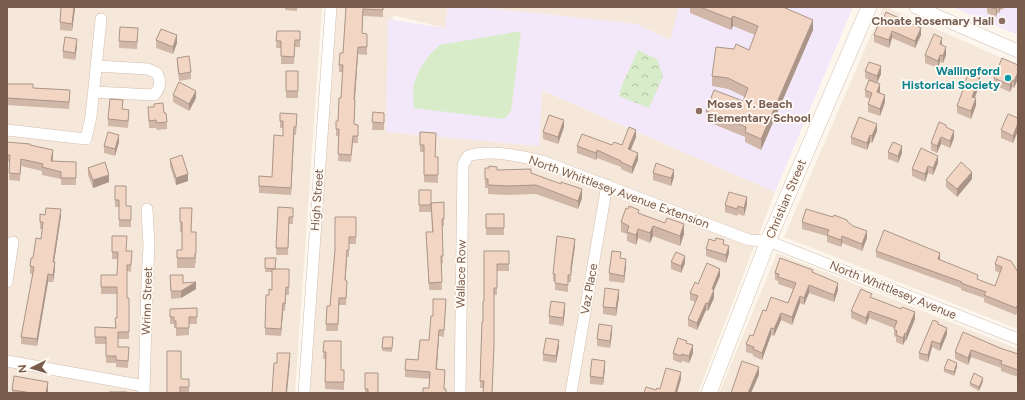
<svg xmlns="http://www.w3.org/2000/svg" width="1025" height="400" font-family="Figtree,sans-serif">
	<defs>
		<pattern id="park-crowns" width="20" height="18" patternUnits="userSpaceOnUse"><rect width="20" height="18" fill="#d8ecc9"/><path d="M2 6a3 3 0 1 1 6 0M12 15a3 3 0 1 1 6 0" fill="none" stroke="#b4c2a5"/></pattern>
	</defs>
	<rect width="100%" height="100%" fill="#fdf6ec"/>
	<!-- residential -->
	<path fill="#f5e8da" d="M7 7H322L295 393H7Z
		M333 7H448L445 28 393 15 386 132 539 146 541 90 775 192 698 393H310Z
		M477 7H680L671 40 636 24Z
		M883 7H886L1018 65V329L784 237Z
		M777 253 1018 349V393H719Z"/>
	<!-- education -->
	<path fill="#f3e8fa" d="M448 7H477L637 24 670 40 679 7H853L775 192 542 90 539 146 386 132 388 19 445 28Z
		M952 7H1018V35Z"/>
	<!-- park -->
	<path fill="url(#park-crowns)" d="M638 50 657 59 663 76 649 108 619 96 622 85Z"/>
	<!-- garden -->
	<path fill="#d8ecc9" d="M521 31 511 111 504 119 414 108 413 88 415 80 421 67 430 54 440 45Z"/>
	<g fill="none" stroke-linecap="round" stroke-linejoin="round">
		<!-- minor casing -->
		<g stroke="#d1beb0" stroke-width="12">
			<path id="minor" d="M94 92 154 95C161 88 161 81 157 73L148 69 96 66
				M7 130 86 139 91 117 101 19
				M7 282 13 242
				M7 361 144 386
				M144 393 147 284 149 246 147 209
				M304 393 331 7
				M460 393 463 165 468 156C491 149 519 156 542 161L749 240 768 241 1018 339
				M571 393 607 185"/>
		</g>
		<!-- tertiary casing -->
		<g stroke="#d1beb0" stroke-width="14">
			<path id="tertiary" d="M916 7 1018 51"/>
		</g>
		<!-- secondary casing -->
		<g stroke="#d6c0b0" stroke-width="16">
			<path id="secondary" d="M709 393 768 241 869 7"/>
		</g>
		<!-- minor -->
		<use href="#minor" stroke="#fff" stroke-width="11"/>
		<!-- tertiary -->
		<use href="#tertiary" stroke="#fff" stroke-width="13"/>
		<!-- secondary -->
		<use href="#secondary" stroke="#fff" stroke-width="15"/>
	</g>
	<!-- wall -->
	<path fill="#d1b7a8" d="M75 7 72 31 60 30V22Z
		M285 7H297V11L285 10Z
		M346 7H383V17L363 16 362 33 367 41V55L358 54 355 100V108L354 124 358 125V143H353L351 162 338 161 339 136H336V121H338L341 98 343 72H339V65L343 53Z
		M601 7H610V8H601Z
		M690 7H783L813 30 761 150 745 142V137L706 121V111L743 101 745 97 728 89 712 86V76L734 49 749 50 755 35 733 26 731 30 690 13Z
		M987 7H1004L1003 10 1001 9 999 13H997L996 17 987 13Z
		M881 24 921 35 915 48 892 38 889 48 874 42V35Z
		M277 31H300V47H295L294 64H281V48H276Z
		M138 35 137 49 119 48V41Z
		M156 40 177 43 173 54 156 48Z
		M942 45 946 55 943 63 940 62 938 68 925 63V55Z
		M77 46 75 60 63 58V51Z
		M177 58 191 72V79L179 81 177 65Z
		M1018 65 1014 88 1012 87 1010 92 994 85V78Z
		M286 71H298V98H286Z
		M865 71 881 74 877 83 880 91 879 93 885 102 880 116 868 112V104L870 99 865 97V90L869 80 865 78Z
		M980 83 975 98 976 105 971 119 957 113V106L963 91V87Z
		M7 84 33 88 70 97 69 109 7 105Z
		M173 95 196 98 189 111 173 102Z
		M148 107 164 113 167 122V129L157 130 156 128H149Z
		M122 109 129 117 128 128 108 126V119Z
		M373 112 384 120V130H372Z
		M280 113 297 121 296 135H294L291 195 259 193V176L272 177 283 136V128H280Z
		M1018 118 1013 143 1001 138V130Z
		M564 127 558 144 543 139V132Z
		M946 128 954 138 950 148 941 144 937 153 931 150V143Z
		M877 131 872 143 870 142 867 150 851 144V137Z
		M636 137 631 150 638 160 632 174 621 169V167L597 158 596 160 577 153V146L622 145Z
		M436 140 435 157H438V183L424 182V152H420V145Z
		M7 142 30 145 53 158 52 161 76 169V185H61V179L42 175V171L21 166 20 181 9 180 10 162H7Z
		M119 142 115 156 104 153V146Z
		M888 152 902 153 898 163 888 159Z
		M170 159 188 181 176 185 170 166Z
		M938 163 933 175 928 173 925 182 912 176V169Z
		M88 168 109 182 93 188 88 175Z
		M485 168 497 170 531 173 582 198 578 209 536 194 509 195 488 194V188H485Z
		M653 173 674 177 671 186 653 180Z
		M972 179 957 197 946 187V180Z
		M115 186 126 206H131V227H119V207H115Z
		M419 190H431V212H419Z
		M444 202V226H442L443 263H441L442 290H429L426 232H432L431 203Z
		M747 204 744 216 738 214 737 216 725 212V205Z
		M278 207 293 215V224H289L288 255H276Z
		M180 208 191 232H196V263H195V268H177V250H182V232H180Z
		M639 213 684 234 680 246 653 236 650 243 638 238 636 245 627 241V234L621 232V222Z
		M486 214H504V235H486Z
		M61 216 54 262 55 269 53 282H48L37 346 21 344V337L33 274H30V266L41 239 42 229H40V222Z
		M356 217V244H349V257H347L345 280 347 288 346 305H339L338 331H326L327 306H330L335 251Z
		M802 222H847L867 238 862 251 842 243 841 247 827 242V236L802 229Z
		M112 236 127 251H132L131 272 127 271V298H129V339H118V347H129L128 368 116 367V363H106V344H95V327L115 328 117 318V294H101V275H117L118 259H112Z
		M724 244 729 253 726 263 706 256V249Z
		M575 246 571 273V282H568V292L555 290V281H553V274Z
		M484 251H509V271H497V295H494V353L484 388H480L484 301Z
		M876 251 940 260 978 280 995 286 1000 273 995 271V264L1018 272V313H1017L1016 315 984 302V298L961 290V288L876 257Z
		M265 258 275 269 289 276V295H286L285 311H283L281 336 265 335V328L272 290V272H265Z
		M621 259 626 266 624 283 609 281V273Z
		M671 262 685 263 681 273 671 269Z
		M813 272 838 290 834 302 809 293 804 305 800 303 792 325 781 320 774 336 771 335 762 360 753 356V354L746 352V344L753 336 766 311 788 303 793 289 778 284V281L775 280V273Z
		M170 275 183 283 196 289 181 298 171 299Z
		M720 276 714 290V298L708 311 706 310 697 330 688 326V319L695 302 690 300V293L698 284Z
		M619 297 616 316 603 314V307Z
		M872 298 915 319 906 341H905L903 345 896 342V337L894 336V328L869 318 866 325 851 318V311Z
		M446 299 444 337 439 336 437 369 429 388 430 379 405 377V370L418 360 429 340 433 316Z
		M197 308V324H189V335L176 336V328H174V324H170V309Z
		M565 310 563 326 549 324V316Z
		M938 324 947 334 940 351 932 347 928 362 919 359V353Z
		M963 332 1000 348 1018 354V377L1001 371V368L971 357 968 365 955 359V352Z
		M612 333 610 348 597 346V339Z
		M383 337H393L392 352 382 351Z
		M324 341 341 370H344V390L325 389V359H323Z
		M687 343 693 353 689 363 682 361 681 363 673 360V353Z
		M559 347 556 363 543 361V354Z
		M957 367 954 376 944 372V369Z
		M605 368 603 385 590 384V376Z
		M365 373 378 393H365Z
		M181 379H189V393H167Z
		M983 381 979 391 970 386V383Z
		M48 382V393H12V390Z"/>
	<!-- shaded-wall -->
	<path fill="#aa9588" d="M74 7 75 9 72 31V24Z
		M997 7V13L996 17V9Z
		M999 7H1001L999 13Z
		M733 16V26L731 30V19Z
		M813 20V30L761 150V139Z
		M921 28V35L915 48V41Z
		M892 31V38L889 48V40Z
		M177 35V43L173 54V47Z
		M942 38V45L940 52V44Z
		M77 39V46L75 60V53Z
		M358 47V54L354 108V100Z
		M946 47V55L943 63V56Z
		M940 55V62L938 68V61Z
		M881 66V74L877 83V76Z
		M1018 67V79L1014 88V81Z
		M980 76V83L972 104V97Z
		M1012 80V87L1010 92V85Z
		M880 84V91L877 99V92Z
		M196 91V98L189 111V104Z
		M885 95V102L880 116V109Z
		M976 98V105L971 119V111Z
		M564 120V127L558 144V137Z
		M1018 123V131L1013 143V136Z
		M877 124V131L872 143V136Z
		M294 127V135L291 195V188Z
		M636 130V137L628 156V149Z
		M954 131V138L950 148V141Z
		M119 135V142L115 156V149Z
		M870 135V142L867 150V143Z
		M941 137V144L937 153V146Z
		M902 146V153L898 163V156Z
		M53 150V158L51 168V161Z
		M597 150V158L596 160V153Z
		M638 153V160L632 174V167Z
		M938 156V163L933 175V168Z
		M928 166V173L925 182V174Z
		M674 170V177L671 186V178Z
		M972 172V179L957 197V189Z
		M188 174V181L176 185V178Z
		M109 175V182L93 188V180Z
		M582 189V198L578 209V201Z
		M747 197V204L744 216V208Z
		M61 209V216L53 269V262Z
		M684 224V234L680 246V236Z
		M653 226V236L650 243V233Z
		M638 229V238L636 245V235Z
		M867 231V238L862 251V244Z
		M842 236V243L841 247V240Z
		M575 239V246L571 274V267Z
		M729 246V253L726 263V255Z
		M347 250V257L345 288V280Z
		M940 253V260L938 266V259Z
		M685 256V263L681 273V266Z
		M626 259V266L624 283V276Z
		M55 262V269L53 282V275Z
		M720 269V276L713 292 714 290V298L708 311V304L712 289Z
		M48 274V282L37 346V339Z
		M196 282V289L181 298V291Z
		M838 283V290L834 302V295Z
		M809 285V293L804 305V298Z
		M619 290V297L616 316V308Z
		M800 296V303L792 325V317Z
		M283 303V311L281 336V329Z
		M565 303V310L563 326V318Z
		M706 303V310L697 330V323Z
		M869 311V318L866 325V318Z
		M915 312V319L906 341V334Z
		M781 313V320L774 336V329Z
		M612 326V333L610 348V341Z
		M771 328V335L762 360V353Z
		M947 328V334L940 351V344Z
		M439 330V336L436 376V369Z
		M905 333V341L903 345V338Z
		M559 340V347L556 363V356Z
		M932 341V347L928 362V355Z
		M693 345V353L689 363V356Z
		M971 350V357L968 365V358Z
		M290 353V361L287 393H286Z
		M605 361V368L603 385V378Z
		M957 363V367L954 376V372Z
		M759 367V375L751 393H748Z
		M681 372V379L677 393H675Z
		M983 378V381L979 391V387Z
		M48 382V393H46Z"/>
	<!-- building -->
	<path fill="#f3d5c3" stroke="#aa9588" d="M61 7H74L72 24 60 22Z
		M346 7H383V10L363 9 362 33 367 34V47H358L354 100H355L354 124 358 125V136H353L351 155 338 154 339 129H336V121H338L339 98H341L343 65H339L340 53H343Z
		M700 7H783L813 20 761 139 745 132 746 127 706 111 714 90 743 101 748 88 728 78 712 76 716 47 734 49 736 44 749 50 758 26 733 16 731 19Z
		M989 7H997L996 9Z
		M886 12 921 28 915 41 892 31 889 40 874 35 879 23 881 24Z
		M120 27 138 28 137 42 119 41Z
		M161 29 177 35 173 47 156 40Z
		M277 31H300V40H295L294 57 281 56V41H276Z
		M934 34 942 38 940 44 946 47 943 56 940 55 938 61 925 55Z
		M65 37 77 39 75 53 63 51Z
		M189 56 191 72 179 74 177 58Z
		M1002 58 1018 65V67L1017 70 1018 71V72L1014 81 1012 80 1010 85 994 78Z
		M869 62 881 66 877 76 865 71Z
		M286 71H298V91H286Z
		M969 72 980 76 972 97 976 98 971 111 957 106 964 87H963Z
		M869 80 880 84 877 92 885 95 880 109 868 104 872 93 865 90Z
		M179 82 196 91 189 104 173 95Z
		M7 84H33V88L70 90 69 102 7 98Z
		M110 99 123 100 122 109 129 110 128 121 108 119Z
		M163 103 164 113H166L167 122 157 123 156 120 149 121 148 107H154V104Z
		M373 112 384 113V123L372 122Z
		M280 113 297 114 296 127H294L291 188 259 186V176L272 177 274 135 283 136V121H280Z
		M1008 114 1018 118V123L1013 136 1001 130Z
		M549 115 564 120 558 137 543 132Z
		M859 117 877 124 872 136 870 135 867 143 851 137Z
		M939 122 946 125V127L954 131 950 141 941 137 937 146 931 143Z
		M629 127 636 130 628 149 638 153 632 167 621 162V161L597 150 596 153 577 146 582 134 612 145 614 142 622 145Z
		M108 132 119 135 115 149 104 146Z
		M420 132 436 133 435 157H438V175H424V145H420Z
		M7 142 30 144V145L53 150 51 161 76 162V178H61V172L42 167 43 164 21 159 20 174 9 173 10 155H7Z
		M893 142 902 146 898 156 888 152Z
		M921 148 938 156 933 168 928 166 925 174 912 169Z
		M182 155 188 174 176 178 170 159Z
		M105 162 109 175 93 180 88 168Z
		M961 162 972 172 957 189 946 180Z
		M656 163 674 170 671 178 653 173Z
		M489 166 497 167V170L531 169V173L561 184V182L582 189 578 201 536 185 509 186 488 185V179H485V168H489Z
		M115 186H126V206H131V220H119V200H115Z
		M419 190H431V205H419Z
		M729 192 747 197 744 208 738 206 737 209 725 205Z
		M444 202V219H442L443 256H441L442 282 429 283 426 232H433L431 203Z
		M629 206 639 210 638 213 665 223 667 218 684 224 680 236 653 226 650 233 638 229 636 235 627 232 629 226 621 222 626 208 628 209Z
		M278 207 293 208V217H289L288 248H276Z
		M46 208 61 209 53 262H55L53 275 48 274 37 339 21 337 34 267 30 266 31 258H33L36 238 41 239 43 222H40V214L45 215Z
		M180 208H192L191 232H196V253H195V258H177V250H182V222H180Z
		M806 209 833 217 834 215 847 220V221L853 226 867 231 862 244 842 236 841 240 827 235 829 230 802 222Z
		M486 214H504V228H486Z
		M335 217H356V237H349V250H347L345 280 347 281 346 298H339L338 324H326L327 306H330L335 250Z
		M884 230 940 253 938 259 978 275 977 279 995 286 1002 267 995 264 998 256 1011 261 1018 272V307L1017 306 1016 308 984 295 986 292 961 283 962 282 876 251Z
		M112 236H127L126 251H132L131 265H127V298H129V332H118V347H129L128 361 116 360V356H106V337H95V327L116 328 115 318H117V287H101V275H117L118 252H112Z
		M557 236 575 239 571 267V275H568V285L555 283V274H553Z
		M716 238 724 240 723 244 729 246 726 255 706 249 709 239 715 241Z
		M484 251H509V264H497V288H494V346L492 393H483L484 381H480L482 322H483V301H484Z
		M612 251 621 252 620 258 626 259 624 276 609 273Z
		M676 252 685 256 681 266 671 262Z
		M265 258H276L275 269 265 268Z
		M780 258 813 270 812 272 838 283 834 295 809 285 804 298 800 296 792 317 781 313 774 329 771 328 762 353 753 349 754 347 746 344 750 335 753 336 763 310 766 311 771 297 788 303 796 283 778 277 779 274 775 273Z
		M707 263 720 269 712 289 714 290 708 304 706 303 697 323 688 319 698 296 690 293 695 282 698 284Z
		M272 269H289V287H286L285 304 283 303 281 329 265 328 266 295H269V289L272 290Z
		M170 275H183V283L196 282 181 291H171Z
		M605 288 619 290 616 308 603 307Z
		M861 289 872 294 870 297 901 309 902 307 915 312 906 334 905 333 903 338 896 335 897 331 894 329 897 321 869 311 866 318 851 311Z
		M433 299H446L444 330H439L436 369 445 370 444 389H446V393H423V388H429L430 372 405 370 406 359 418 360 420 340H429L431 316H433Z
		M551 301 565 303 563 318 549 316Z
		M197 308V317H189V328H176V321H174V317H170V309Z
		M933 320 938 322V324L947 328 940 344 932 341 928 355 919 353Z
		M599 324 612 326 610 341 597 339Z
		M963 332 1000 348 1018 354V370L1001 364 1002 361 971 350 968 358 955 352Z
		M383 337H393L392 348H382Z
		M546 338 559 340 556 356 543 354Z
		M678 338 687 341 686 343 693 345 689 356 682 354 681 356 673 353Z
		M324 341H341V370H344V382H325L326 352H323Z
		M167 351H181V379H189V387H180V393H167Z
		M277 353H290L286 393H272L274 363H277Z
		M592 359 605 361 603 378 590 376Z
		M948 359 957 363 954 372 944 369Z
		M742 361 759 367 748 393H731Z
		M666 368 681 372 675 393H644L646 387 656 390 657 388 660 389Z
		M365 373H378V393H368V389H365Z
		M974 373 983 378 979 387 970 383Z
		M14 376 48 382 46 393H32L12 390Z
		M109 392H127V393H109Z"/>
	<!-- markers -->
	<g fill="#8d6e63" stroke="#fffaf3" stroke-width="1.5">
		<circle cx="1002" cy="21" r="4"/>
		<circle cx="699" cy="111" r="4"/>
	</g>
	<circle fill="#0f9aa8" stroke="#fffaf3" stroke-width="1.5" cx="1008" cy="78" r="4"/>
	<g text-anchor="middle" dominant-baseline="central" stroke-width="3.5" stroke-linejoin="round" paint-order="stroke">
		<!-- education labels -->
		<g font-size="12" font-weight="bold" fill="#785e54" stroke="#fffaf3" text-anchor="end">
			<text x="994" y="21">Choate Rosemary Hall</text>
			<text x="707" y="104" text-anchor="start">Moses Y. Beach<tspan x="707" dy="14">Elementary School</tspan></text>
		</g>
		<!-- culture labels -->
		<g font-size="12" font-weight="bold" fill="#0d838f" stroke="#fffaf3" text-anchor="end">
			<text x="1000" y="71">Wallingford<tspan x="1000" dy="14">Historical Society</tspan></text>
		</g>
		<!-- street labels -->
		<g font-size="12" fill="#7a5c4d" stroke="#fffaf3">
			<text transform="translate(619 192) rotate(20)">North Whittlesey Avenue Extension</text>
			<text transform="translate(786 199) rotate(-67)">Christian Street</text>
			<text transform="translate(317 200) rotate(-86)">High Street</text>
			<text transform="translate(461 274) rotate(-89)">Wallace Row</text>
			<text transform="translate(589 289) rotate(-80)">Vaz Place</text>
			<text transform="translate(893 290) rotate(22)">North Whittlesey Avenue</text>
			<text transform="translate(147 301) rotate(-88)">Wrinn Street</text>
		</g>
	</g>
	<!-- border -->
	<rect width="1025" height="400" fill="none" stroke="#7a5c4d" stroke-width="16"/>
	<!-- north arrow -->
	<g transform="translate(32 368) rotate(265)" stroke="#fffaf3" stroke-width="3" paint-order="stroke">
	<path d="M0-3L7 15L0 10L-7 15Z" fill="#7a5c4d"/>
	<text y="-6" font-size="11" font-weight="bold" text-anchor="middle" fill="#7a5c4d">N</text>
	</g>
</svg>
